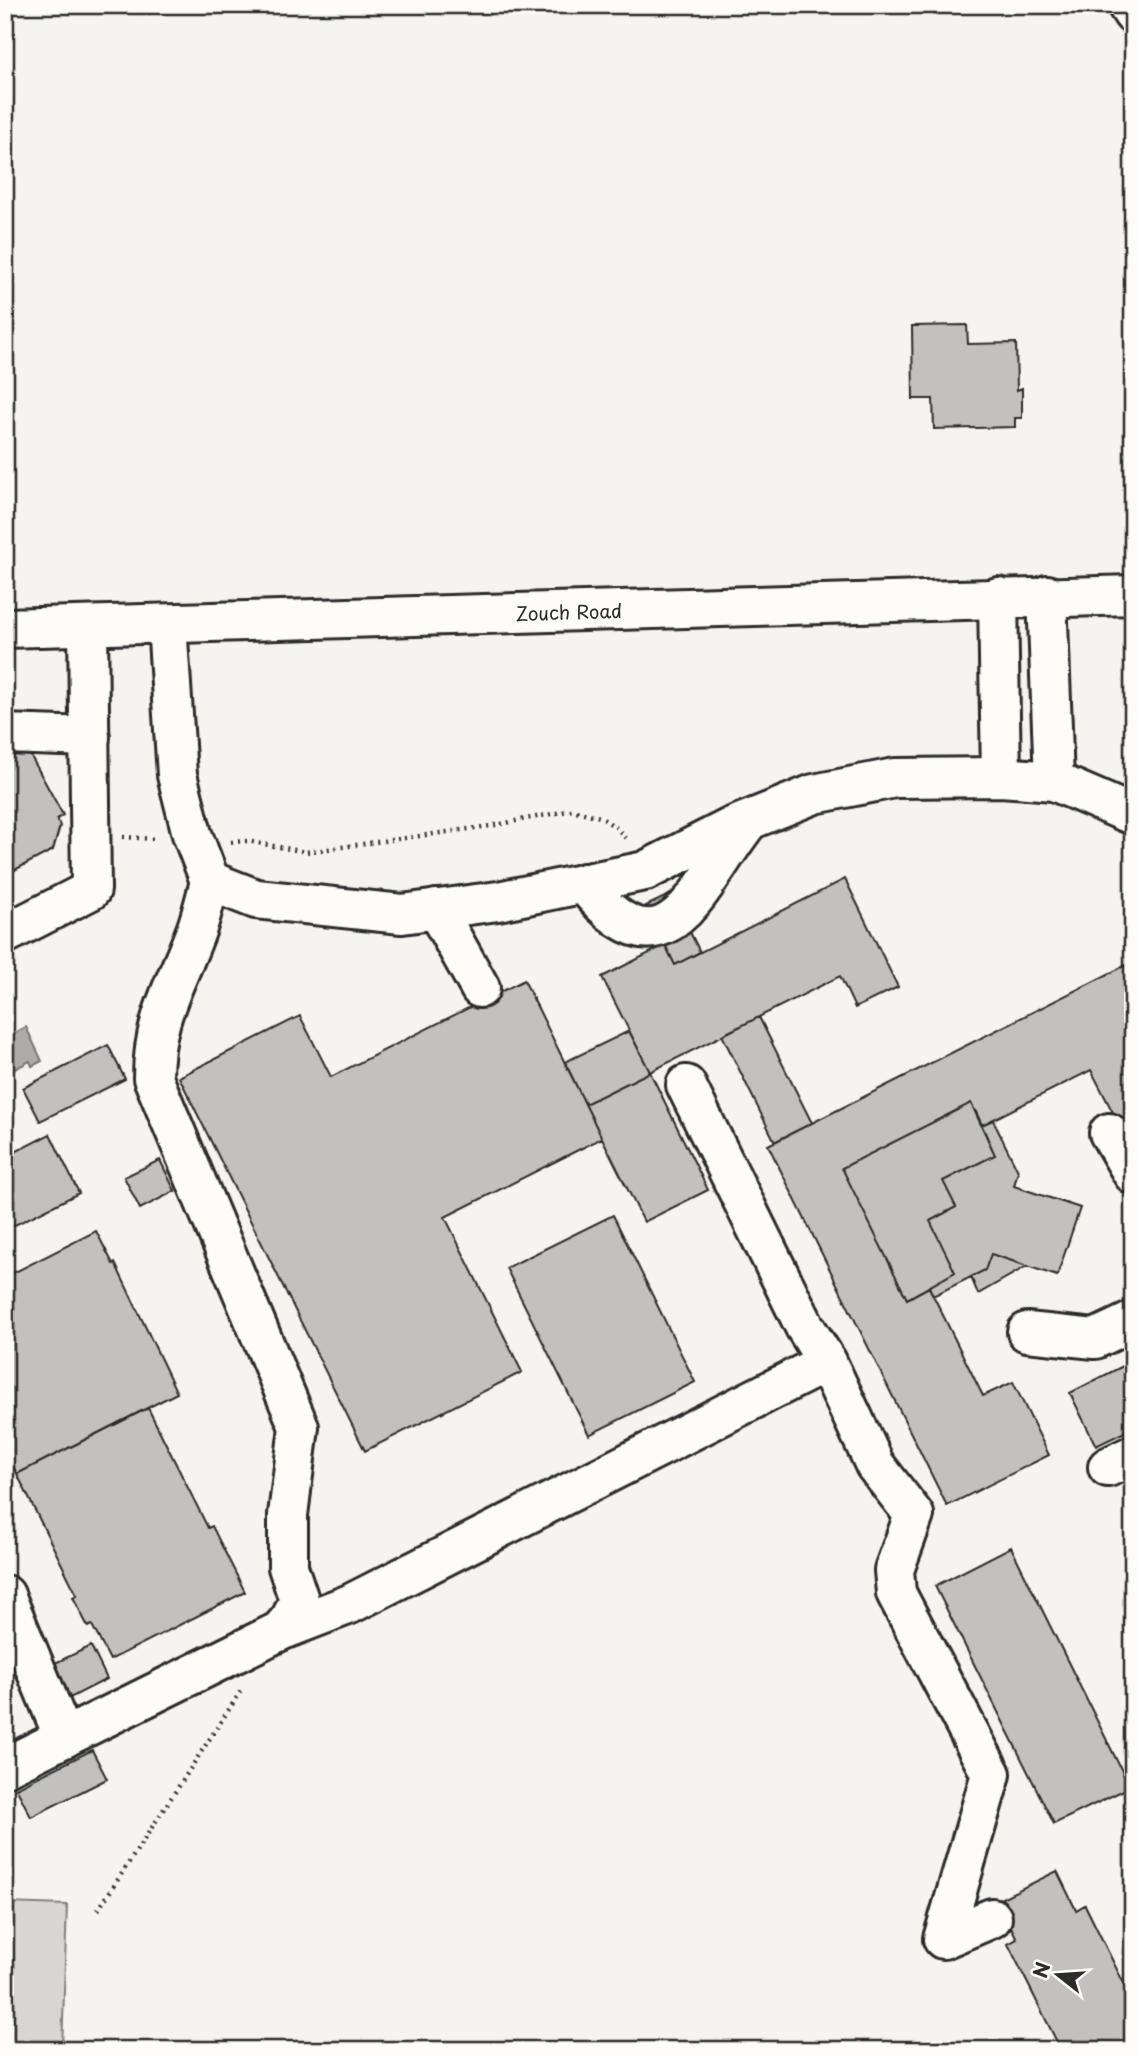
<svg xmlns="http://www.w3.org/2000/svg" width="1138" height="2055" font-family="'Playpen Sans',sans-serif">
	<rect width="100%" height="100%" fill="#f5f4ef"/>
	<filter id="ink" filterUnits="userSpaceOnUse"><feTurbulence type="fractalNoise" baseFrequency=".0143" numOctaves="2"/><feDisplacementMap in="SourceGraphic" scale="14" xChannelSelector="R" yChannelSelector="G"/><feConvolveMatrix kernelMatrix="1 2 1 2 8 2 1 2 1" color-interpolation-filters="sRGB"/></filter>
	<g filter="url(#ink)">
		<!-- green -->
		<path fill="#d7d6d2" stroke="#81807e" stroke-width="2" d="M5 1903 67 1905 62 2050H5Z"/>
		<!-- water -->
		<path fill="#adaca9" stroke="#797877" stroke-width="2" d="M26 1027 42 1061 32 1066 30 1061 5 1074V1038Z"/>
		<!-- building -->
		<path fill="#c2c1be" stroke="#2b2b2b" stroke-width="2" d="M967 325 968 344 1016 343 1017 390 1022 388V418H1015V427L934 429 933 399H913L912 326Z
			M5 748 27 749 63 815 57 819 60 826 53 850 5 875Z
			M845 879 898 987 855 1008 840 976 650 1072 602 977 665 945 675 965Z
			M671 894 700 952 675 965 646 906Z
			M1126 965 1133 978V1151L1091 1070 982 1125 971 1103 842 1168 907 1299 929 1287 983 1396 1013 1382 1049 1455 947 1506 768 1145Z
			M524 980 602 1138 445 1217 522 1372 365 1451 179 1077 300 1016 331 1077Z
			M759 1017 812 1123 775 1142 722 1035Z
			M629 1031 650 1072 585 1104 565 1062Z
			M108 1045 125 1079 40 1121 23 1088Z
			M650 1072 708 1190 644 1222 585 1104Z
			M971 1103 995 1155 943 1181 956 1207 930 1221 955 1272 907 1299 842 1168Z
			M975 1110 982 1125 993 1120 1018 1171 1014 1186 1080 1208 1057 1276 991 1254 985 1270 933 1296 929 1287 914 1295 955 1272 930 1221 956 1207 943 1181 995 1155Z
			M50 1134 79 1193 5 1230V1157Z
			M160 1160 175 1191 140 1209 124 1177Z
			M613 1215 695 1382 589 1435 506 1268Z
			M96 1231 113 1264 115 1263 177 1393 17 1474 5 1450V1277Z
			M991 1254 1027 1266 978 1294 971 1277 985 1270Z
			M1133 1361V1428L1096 1446 1070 1393Z
			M148 1408 208 1528 212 1526 245 1592 110 1660 92 1625 88 1627 73 1597 77 1595 17 1474Z
			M1011 1547 1130 1787 1054 1824 935 1586Z
			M91 1646 107 1679 70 1698 53 1664Z
			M92 1750 107 1779 31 1817 16 1788Z
			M1057 1871 1076 1910 1085 1905 1133 2002V2039L1129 2041 1133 2050H1061L1008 1944 1017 1939 998 1900Z"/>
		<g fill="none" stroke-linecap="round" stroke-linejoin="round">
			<!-- minor casing -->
			<g stroke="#2b2b2b" stroke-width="44">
				<g id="minor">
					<path d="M1047 595 1054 781"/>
					<path d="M998 597 1001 777"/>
					<path d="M167 624 177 775 192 834 210 881 256 899 402 914 498 901 645 871 732 827 814 794 895 778 1001 777 1054 781 1133 815"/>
					<path id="s1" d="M5 628 1133 595"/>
					<path d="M5 734 90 737"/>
					<path d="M584 883C666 990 699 883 748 822"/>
					<path d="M436 909 480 988"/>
					<path d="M5 934 91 890 88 626"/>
					<path d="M686 1085 805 1327 827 1362"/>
					<path d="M1109 1133 1133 1174"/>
					<path d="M1027 1332 1095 1339 1133 1321"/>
					<path d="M1108 1467 1133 1455"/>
					<path d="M5 1595 64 1738"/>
					<path d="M280 1631 350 1604 827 1362 875 1465 914 1515 894 1570 896 1593 991 1774 943 1939 992 1918"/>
					<path d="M5 1767 280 1631 291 1618 299 1600 288 1567V1515L299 1427 153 1078C153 1015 177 984 197 928 202 913 206 897 210 881"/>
				</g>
			</g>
			<!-- major casing -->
			<g stroke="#2b2b2b" stroke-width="44">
				<path id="major" d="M1127 5 1133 14"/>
			</g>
			<!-- path -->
			<path stroke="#2b2b2b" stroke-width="4.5" stroke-dasharray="2 5" stroke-linecap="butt" d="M123 837 156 839
				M231 842 247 841 306 852 490 826 572 810 600 817 617 828 627 840
				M98 1910 241 1691"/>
			<!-- minor -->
			<use href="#minor" stroke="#fdfcf7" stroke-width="38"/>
			<!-- major -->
			<use href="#major" stroke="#fdfcf7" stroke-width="38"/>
		</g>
	</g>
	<g text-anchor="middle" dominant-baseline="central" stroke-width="7" stroke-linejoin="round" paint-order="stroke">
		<!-- street labels -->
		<g font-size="19" fill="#2b2b2b" stroke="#fdfcf7">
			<text stroke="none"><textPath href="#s1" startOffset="564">Zouch Road</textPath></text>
		</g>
	</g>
	<!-- margin -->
	<rect width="1138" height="2055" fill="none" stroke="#fdfcf7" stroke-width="28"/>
	<rect x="14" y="14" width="1110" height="2027" fill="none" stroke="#2b2b2b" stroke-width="2.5" filter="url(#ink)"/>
	<!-- north arrow -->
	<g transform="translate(1058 1975) rotate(287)" stroke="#fdfcf7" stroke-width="5" paint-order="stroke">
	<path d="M0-5L12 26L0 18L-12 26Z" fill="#2b2b2b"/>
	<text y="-10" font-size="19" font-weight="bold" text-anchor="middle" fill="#2b2b2b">N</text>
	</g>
</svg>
